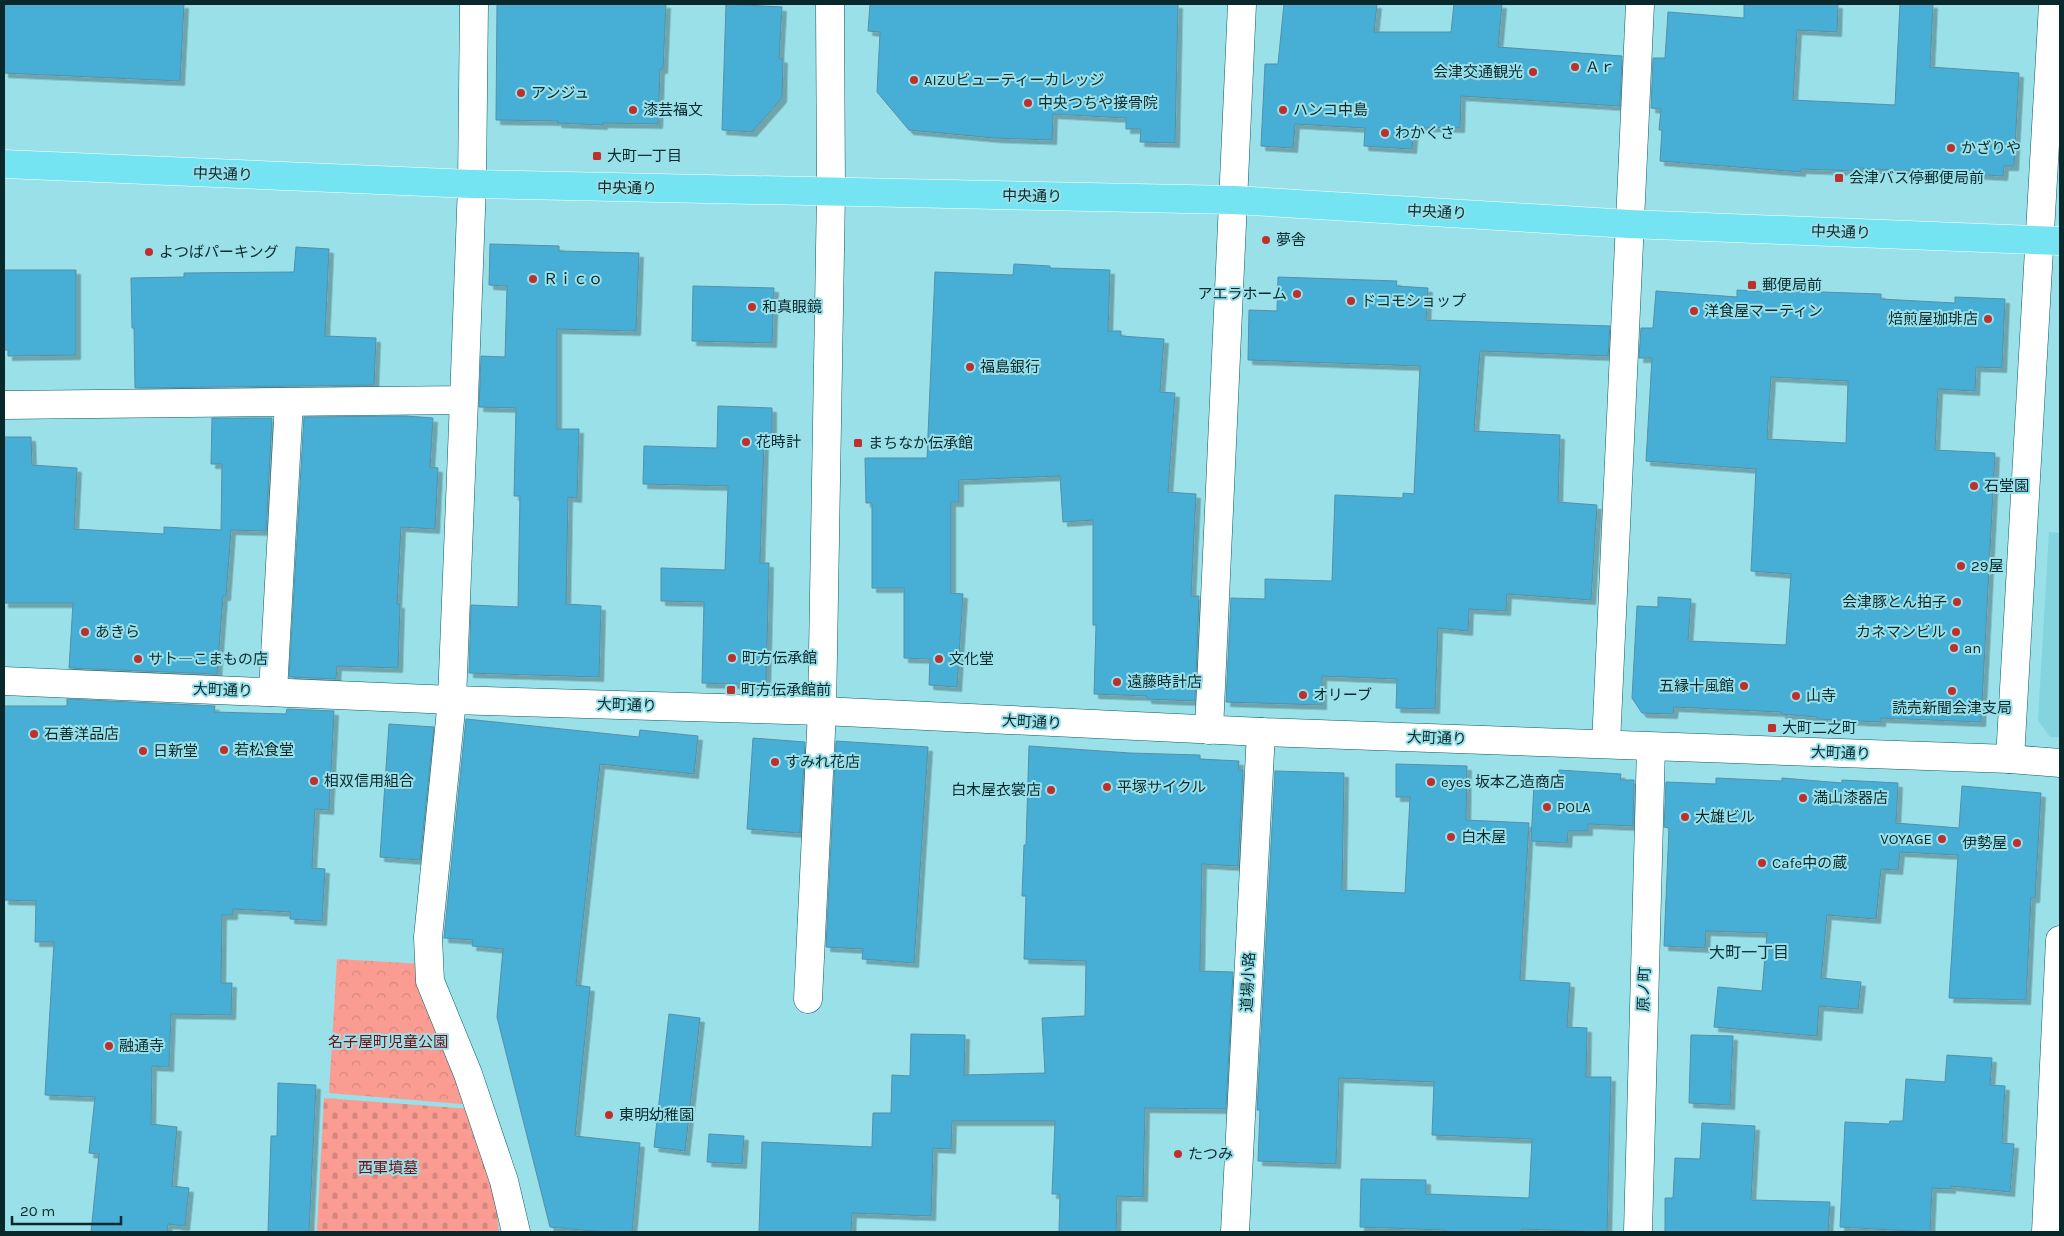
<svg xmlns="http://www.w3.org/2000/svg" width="2064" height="1236" font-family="Karla,'Noto Sans JP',sans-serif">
	<defs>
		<pattern id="cemetery-stones" width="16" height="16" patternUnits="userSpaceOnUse" patternTransform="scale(1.25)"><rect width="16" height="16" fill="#fb9c92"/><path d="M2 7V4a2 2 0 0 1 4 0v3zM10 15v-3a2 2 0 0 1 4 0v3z" fill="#d6867e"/></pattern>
		<pattern id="park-crowns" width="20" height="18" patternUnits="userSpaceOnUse" patternTransform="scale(1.25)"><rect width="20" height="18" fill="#fb9c92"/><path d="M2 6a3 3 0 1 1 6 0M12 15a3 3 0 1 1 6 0" fill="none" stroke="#d6867e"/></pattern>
		<filter id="shadow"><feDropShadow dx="4.5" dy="4.5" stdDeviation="0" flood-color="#0004"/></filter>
	</defs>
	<rect width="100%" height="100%" fill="#99e0e9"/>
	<!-- built -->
	<path fill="#83d4de" d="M2049 532 2060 533V737H2050L2038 720Z"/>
	<!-- cemetery -->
	<path fill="url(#cemetery-stones)" d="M324 1098 471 1109 494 1184 499 1232 317 1231Z"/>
	<!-- park -->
	<path fill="url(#park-crowns)" d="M337 959 423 964 473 1105 329 1093Z"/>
	<!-- building -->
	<path fill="#47aed6" stroke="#5590a9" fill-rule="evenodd" filter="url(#shadow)" d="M4 4H184L180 81 4 73Z
		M497 4H666L663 69H660L658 124 603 123V125L557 123 558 121 496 120Z
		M726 4 782 7 779 58 783 59 782 98 752 132 722 130Z
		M870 4H1178L1175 143 1140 142 1141 129H1126V118L1053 114 1052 140 995 138 909 130 877 92 880 32 868 31Z
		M1284 4H1377L1374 32H1451L1454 4H1502L1498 47 1622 56 1620 106 1461 96 1460 128 1414 127 1412 149 1364 146 1365 128 1295 124 1293 148 1261 146 1265 64H1278Z
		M1744 4H1838L1837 32 1797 30 1793 100 1895 105 1900 4H1933L1930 67 2019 73 2014 166H2004L2003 176 1857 168V171L1801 169V172L1660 161 1662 130H1659L1661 109 1651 108 1653 58H1665L1668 12 1744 18Z
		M490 244 559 246V251L639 253 636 331 557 329V429H579L577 498 568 497 566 604 601 606 599 677 469 673 471 605 518 607 520 496H514L516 408 479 407 481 356 505 357 507 286 489 285Z
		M296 247 329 249 325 336 376 338 374 385 135 388 134 328H132L131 278 184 277V273L294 272Z
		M1014 264 1050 266V268L1110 270 1108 331H1121V336L1164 339 1160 392 1175 393 1168 492 1196 494 1191 596H1199L1195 701 1147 699V696L1094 694 1096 625H1093V520L1063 522 1060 476 959 480V502H951V593L963 594 957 687 929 685 930 659 904 658V588H872V503H866L865 458H927L935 272 1013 275Z
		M4 270H76V355L8 356V350H4Z
		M1278 277 1397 281 1396 286 1428 288 1426 320 1610 326 1608 356 1480 351 1474 431 1560 435 1558 502 1597 505 1591 600 1507 594 1506 611 1469 609 1468 631 1438 628 1435 709 1396 708 1397 679 1322 676V705L1226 702 1231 598 1265 599V579L1332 581 1335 495 1403 498V493L1414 494 1420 366 1248 360 1249 310 1277 311Z
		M693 286 774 288 772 343 692 341Z
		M1737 290 1792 293V291L1881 294V299L1955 303V297L2005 299 2002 368 1976 367 1975 391 1938 389 1935 450 1995 453 1981 722 1881 718V722L1817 719V717L1781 714V712L1674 707 1673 714 1642 713 1632 698 1637 606 1658 607V597L1691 599 1688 641 1786 645 1791 574 1751 571 1756 469 1646 461 1652 358H1639L1641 328H1653L1656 291 1737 297ZM1771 377 1848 381 1846 443 1767 439Z
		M718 406 772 408V442H764L760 563H769L766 685 702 683 704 602 661 601V568L725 570 728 486 643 484 644 446 717 448Z
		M406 416 433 418 430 467 438 468 435 529 401 527 397 604H400L398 668 337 666 336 679 289 677 304 417Z
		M212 418H272L266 531 231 530 226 596H223L217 674 69 668 73 603H4V437H31L32 465 77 468 74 529 164 534V527L221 530 222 464H211Z
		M67 699 215 706 214 712 286 714 287 709 334 711 329 810 315 809 312 868 325 869 322 921 290 919V912L233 909V915H222L221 983H232L231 1015 171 1014 169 1067 152 1066 151 1124 177 1127 172 1186 189 1188 185 1226 168 1224 167 1232H91L99 1154 89 1153 95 1097 45 1095 54 942H35L36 901 4 900V706H67Z
		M466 719 639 737 640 730 698 736 694 774 600 764 576 985 590 987 575 1136 640 1143 632 1232H604L550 1227 497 1017 503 949 472 946 473 940 444 938Z
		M389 724 434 727 420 860 380 857Z
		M753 738 805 742 800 833 747 829Z
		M836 741 928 747 914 963 862 959 863 949 826 947Z
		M1029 746 1130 753 1200 755V759L1239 761 1238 770H1243L1238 866 1202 864 1200 971 1233 972 1226 1109 1145 1108 1143 1197 1117 1196 1116 1232H1059L1060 1194H1052L1055 1121H952L951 1149 933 1148 931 1216 852 1213 851 1232H759L762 1142 872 1147 873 1113H891L892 1075 910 1076 911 1034 965 1035 964 1075 1045 1073 1042 1018 1085 1016 1086 961 1024 959 1026 896H1022L1024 845H1026Z
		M1396 764 1467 766 1466 820 1529 823 1520 980 1570 983 1567 1027 1587 1028 1586 1077H1611L1607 1232 1522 1229V1232H1445V1230L1360 1227 1361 1179 1426 1180V1194L1529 1198 1532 1139 1432 1135 1434 1082 1339 1078 1336 1164 1258 1161 1260 1110H1257L1275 771 1344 773 1342 890 1405 893 1410 797H1396Z
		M1559 770 1621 774 1620 780H1634L1633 826 1588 824V831H1568L1567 843 1531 841 1534 784 1559 785Z
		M1716 778 1782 781V778L1842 783V780L1898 783 1896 823 1959 828 1962 786 2041 793 2035 898H2031L2026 1000 1949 998 1958 855 1900 852 1898 870 1881 869 1876 919 1827 915 1821 978 1861 982 1858 1009 1819 1006 1817 1036 1714 1027 1718 987 1762 991 1767 933 1706 931 1705 948 1664 946 1669 828 1664 827 1666 782 1716 784Z
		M669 1014 700 1018 685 1151 654 1147Z
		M1691 1035 1733 1036 1730 1105 1689 1103Z
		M1947 1055 1992 1058 1990 1085 2005 1086 2002 1143 2014 1144 2010 1192 1951 1186V1189L1932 1188 1930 1232 1840 1227 1845 1122 1889 1124 1890 1121H1903L1906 1079 1945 1082Z
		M278 1083 316 1085 309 1232H268L271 1136H277Z
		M1702 1123 1755 1126 1751 1200 1830 1202 1828 1232H1665V1198H1673L1675 1158 1700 1159Z
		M709 1134 744 1136 742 1164 707 1162Z"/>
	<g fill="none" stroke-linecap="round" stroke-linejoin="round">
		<!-- minor casing -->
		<g stroke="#0a5c65" stroke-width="29">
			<path id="minor" d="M464 400 452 700 428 937 430 981 468 1074 504 1181 516 1232
				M4 405 464 400 472 184 474 4
				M273 692 289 402
				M1209 730 1242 4
				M1606 744 1640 4
				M2010 759 2053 4
				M808 999 822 711
				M1235 1232 1261 732
				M1638 1232 1651 747
				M2046 1232 2060 940"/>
		</g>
		<!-- tertiary casing -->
		<g stroke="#0a5c65" stroke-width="29">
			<path id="tertiary" d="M4 681 452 700 822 711 1261 732 2010 759 2060 763
				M822 711 831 193 830 4"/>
		</g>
		<!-- trunk casing -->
		<g stroke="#fff" stroke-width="29">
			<path id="trunk" d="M4 164 472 184 1234 200 1629 224 2060 241"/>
		</g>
		<!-- minor -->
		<use href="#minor" stroke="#fff" stroke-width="28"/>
		<!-- tertiary -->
		<use href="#tertiary" stroke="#fff" stroke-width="28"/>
		<!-- trunk -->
		<use href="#trunk" stroke="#74e4f2" stroke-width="28"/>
	</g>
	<!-- markers -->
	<g fill="#bf302d" stroke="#99e0e9" stroke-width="2">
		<circle cx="1575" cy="67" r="5"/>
		<circle cx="1533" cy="72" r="5"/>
		<circle cx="914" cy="80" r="5"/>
		<circle cx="521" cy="93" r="5"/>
		<circle cx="1028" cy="103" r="5"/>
		<circle cx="633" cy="110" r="5"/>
		<circle cx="1283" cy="110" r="5"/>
		<circle cx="1385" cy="133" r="5"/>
		<circle cx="1951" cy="148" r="5"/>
		<rect x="592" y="151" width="10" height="10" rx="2.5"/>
		<rect x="1834" y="173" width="10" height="10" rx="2.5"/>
		<circle cx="1266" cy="240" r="5"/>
		<circle cx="149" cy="252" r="5"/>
		<circle cx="533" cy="279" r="5"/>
		<rect x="1747" y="280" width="10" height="10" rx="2.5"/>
		<circle cx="1297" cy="294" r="5"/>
		<circle cx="1351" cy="301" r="5"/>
		<circle cx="752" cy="307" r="5"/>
		<circle cx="1694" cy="311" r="5"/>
		<circle cx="1988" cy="319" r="5"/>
		<circle cx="970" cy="367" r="5"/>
		<circle cx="746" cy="442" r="5"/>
		<rect x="853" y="438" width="10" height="10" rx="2.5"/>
		<circle cx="1974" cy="486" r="5"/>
		<circle cx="1961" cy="566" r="5"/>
		<circle cx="1957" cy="602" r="5"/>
		<circle cx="85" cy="632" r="5"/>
		<circle cx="1956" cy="632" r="5"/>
		<circle cx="1954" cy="648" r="5"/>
		<circle cx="732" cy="658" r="5"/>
		<circle cx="138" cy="659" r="5"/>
		<circle cx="939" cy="659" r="5"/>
		<circle cx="1117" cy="682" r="5"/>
		<circle cx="1744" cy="686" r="5"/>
		<rect x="726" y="685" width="10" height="10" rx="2.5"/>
		<circle cx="1952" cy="691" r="5"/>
		<circle cx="1303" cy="695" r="5"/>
		<circle cx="1796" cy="696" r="5"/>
		<rect x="1767" y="723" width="10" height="10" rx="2.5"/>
		<circle cx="34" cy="734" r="5"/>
		<circle cx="224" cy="750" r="5"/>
		<circle cx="143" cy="751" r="5"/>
		<circle cx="775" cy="762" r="5"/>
		<circle cx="314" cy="781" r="5"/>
		<circle cx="1431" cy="782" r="5"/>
		<circle cx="1107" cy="787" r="5"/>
		<circle cx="1051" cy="790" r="5"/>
		<circle cx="1803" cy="798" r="5"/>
		<circle cx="1547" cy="807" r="5"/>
		<circle cx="1685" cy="817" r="5"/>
		<circle cx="1451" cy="837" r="5"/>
		<circle cx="1942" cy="839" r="5"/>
		<circle cx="2017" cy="843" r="5"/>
		<circle cx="1762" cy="863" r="5"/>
		<circle cx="109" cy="1046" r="5"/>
		<circle cx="609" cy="1115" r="5"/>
		<circle cx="1178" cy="1154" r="5"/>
	</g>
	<g text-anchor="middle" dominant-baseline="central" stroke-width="4" stroke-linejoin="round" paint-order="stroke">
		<!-- poi labels -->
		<g font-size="15" fill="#09282c" stroke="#99e0e9" text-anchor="start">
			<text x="1585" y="67">Ａｒ</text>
			<text x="1523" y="72" text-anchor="end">会津交通観光</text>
			<text x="924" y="80">AIZUビューティーカレッジ</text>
			<text x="531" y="93">アンジュ</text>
			<text x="1038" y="103">中央つちや接骨院</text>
			<text x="643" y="110">漆芸福文</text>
			<text x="1293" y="110">ハンコ中島</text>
			<text x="1395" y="133">わかくさ</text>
			<text x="1961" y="148">かざりや</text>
			<text x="607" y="156">大町一丁目</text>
			<text x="1849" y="178">会津バス停郵便局前</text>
			<text x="1276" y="240">夢舎</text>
			<text x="159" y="252">よつばパーキング</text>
			<text x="543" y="279">Ｒｉｃｏ</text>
			<text x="1762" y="285">郵便局前</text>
			<text x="1287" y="294" text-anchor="end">アエラホーム</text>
			<text x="1361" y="301">ドコモショップ</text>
			<text x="762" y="307">和真眼鏡</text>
			<text x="1704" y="311">洋食屋マーティン</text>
			<text x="1978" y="319" text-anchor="end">焙煎屋珈琲店</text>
			<text x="980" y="367">福島銀行</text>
			<text x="756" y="442">花時計</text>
			<text x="868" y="443">まちなか伝承館</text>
			<text x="1984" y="486">石堂園</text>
			<text x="1971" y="566">29屋</text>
			<text x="1947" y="602" text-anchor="end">会津豚とん拍子</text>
			<text x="95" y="632">あきら</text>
			<text x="1946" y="632" text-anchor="end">カネマンビル</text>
			<text x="1964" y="648">an</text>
			<text x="742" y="658">町方伝承館</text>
			<text x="148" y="659">サト―こまもの店</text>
			<text x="949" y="659">文化堂</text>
			<text x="1127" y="682">遠藤時計店</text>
			<text x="1734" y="686" text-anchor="end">五縁十風館</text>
			<text x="741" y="690">町方伝承館前</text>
			<text x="1313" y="695">オリーブ</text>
			<text x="1806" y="696">山寺</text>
			<text x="1952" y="708" text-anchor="middle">読売新聞会津支局</text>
			<text x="1782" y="728">大町二之町</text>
			<text x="44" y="734">石善洋品店</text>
			<text x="234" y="750">若松食堂</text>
			<text x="153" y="751">日新堂</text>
			<text x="785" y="762">すみれ花店</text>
			<text x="324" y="781">相双信用組合</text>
			<text x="1441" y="782">eyes 坂本乙造商店</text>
			<text x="1117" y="787">平塚サイクル</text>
			<text x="1041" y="790" text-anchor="end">白木屋衣裳店</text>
			<text x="1813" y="798">満山漆器店</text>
			<text x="1557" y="807">POLA</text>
			<text x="1695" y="817">大雄ビル</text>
			<text x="1461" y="837">白木屋</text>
			<text x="1932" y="839" text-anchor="end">VOYAGE</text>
			<text x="2007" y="843" text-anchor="end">伊勢屋</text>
			<text x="1772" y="863">Cafe中の蔵</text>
			<text x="119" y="1046">融通寺</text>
			<text x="619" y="1115">東明幼稚園</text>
			<text x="1188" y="1154">たつみ</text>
		</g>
		<!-- street labels -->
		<g font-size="15" fill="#09282c" stroke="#99e0e9">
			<text transform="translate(223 174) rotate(2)">中央通り</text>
			<text transform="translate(627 188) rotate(1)">中央通り</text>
			<text transform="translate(1032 196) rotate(1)">中央通り</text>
			<text transform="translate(1437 212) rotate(3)">中央通り</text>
			<text transform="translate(1841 232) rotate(2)">中央通り</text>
			<text transform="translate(223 690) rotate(2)">大町通り</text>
			<text transform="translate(627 705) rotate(2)">大町通り</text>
			<text transform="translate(1032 722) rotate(3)">大町通り</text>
			<text transform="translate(1437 738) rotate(2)">大町通り</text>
			<text transform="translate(1841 753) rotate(2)">大町通り</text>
			<text transform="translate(1248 982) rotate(-87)">道場小路</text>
			<text transform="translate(1644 989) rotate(-88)">原ノ町</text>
		</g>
		<!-- park labels -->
		<g font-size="15" fill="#730d10" stroke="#99e0e9">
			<text x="388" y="1042">名子屋町児童公園</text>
			<text x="388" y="1168">西軍墳墓</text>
		</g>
		<!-- neighbourhood labels -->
		<g font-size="16" fill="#093135" stroke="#99e0e9">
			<text x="1749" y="952">大町一丁目</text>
		</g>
	</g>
	<!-- border -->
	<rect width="2064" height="1236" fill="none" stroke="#09282c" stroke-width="10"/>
	<!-- scale -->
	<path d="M12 1216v8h109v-8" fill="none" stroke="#09282c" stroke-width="2.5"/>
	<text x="20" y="1216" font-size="15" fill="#09282c" stroke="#99e0e9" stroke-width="4" paint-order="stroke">20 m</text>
</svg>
